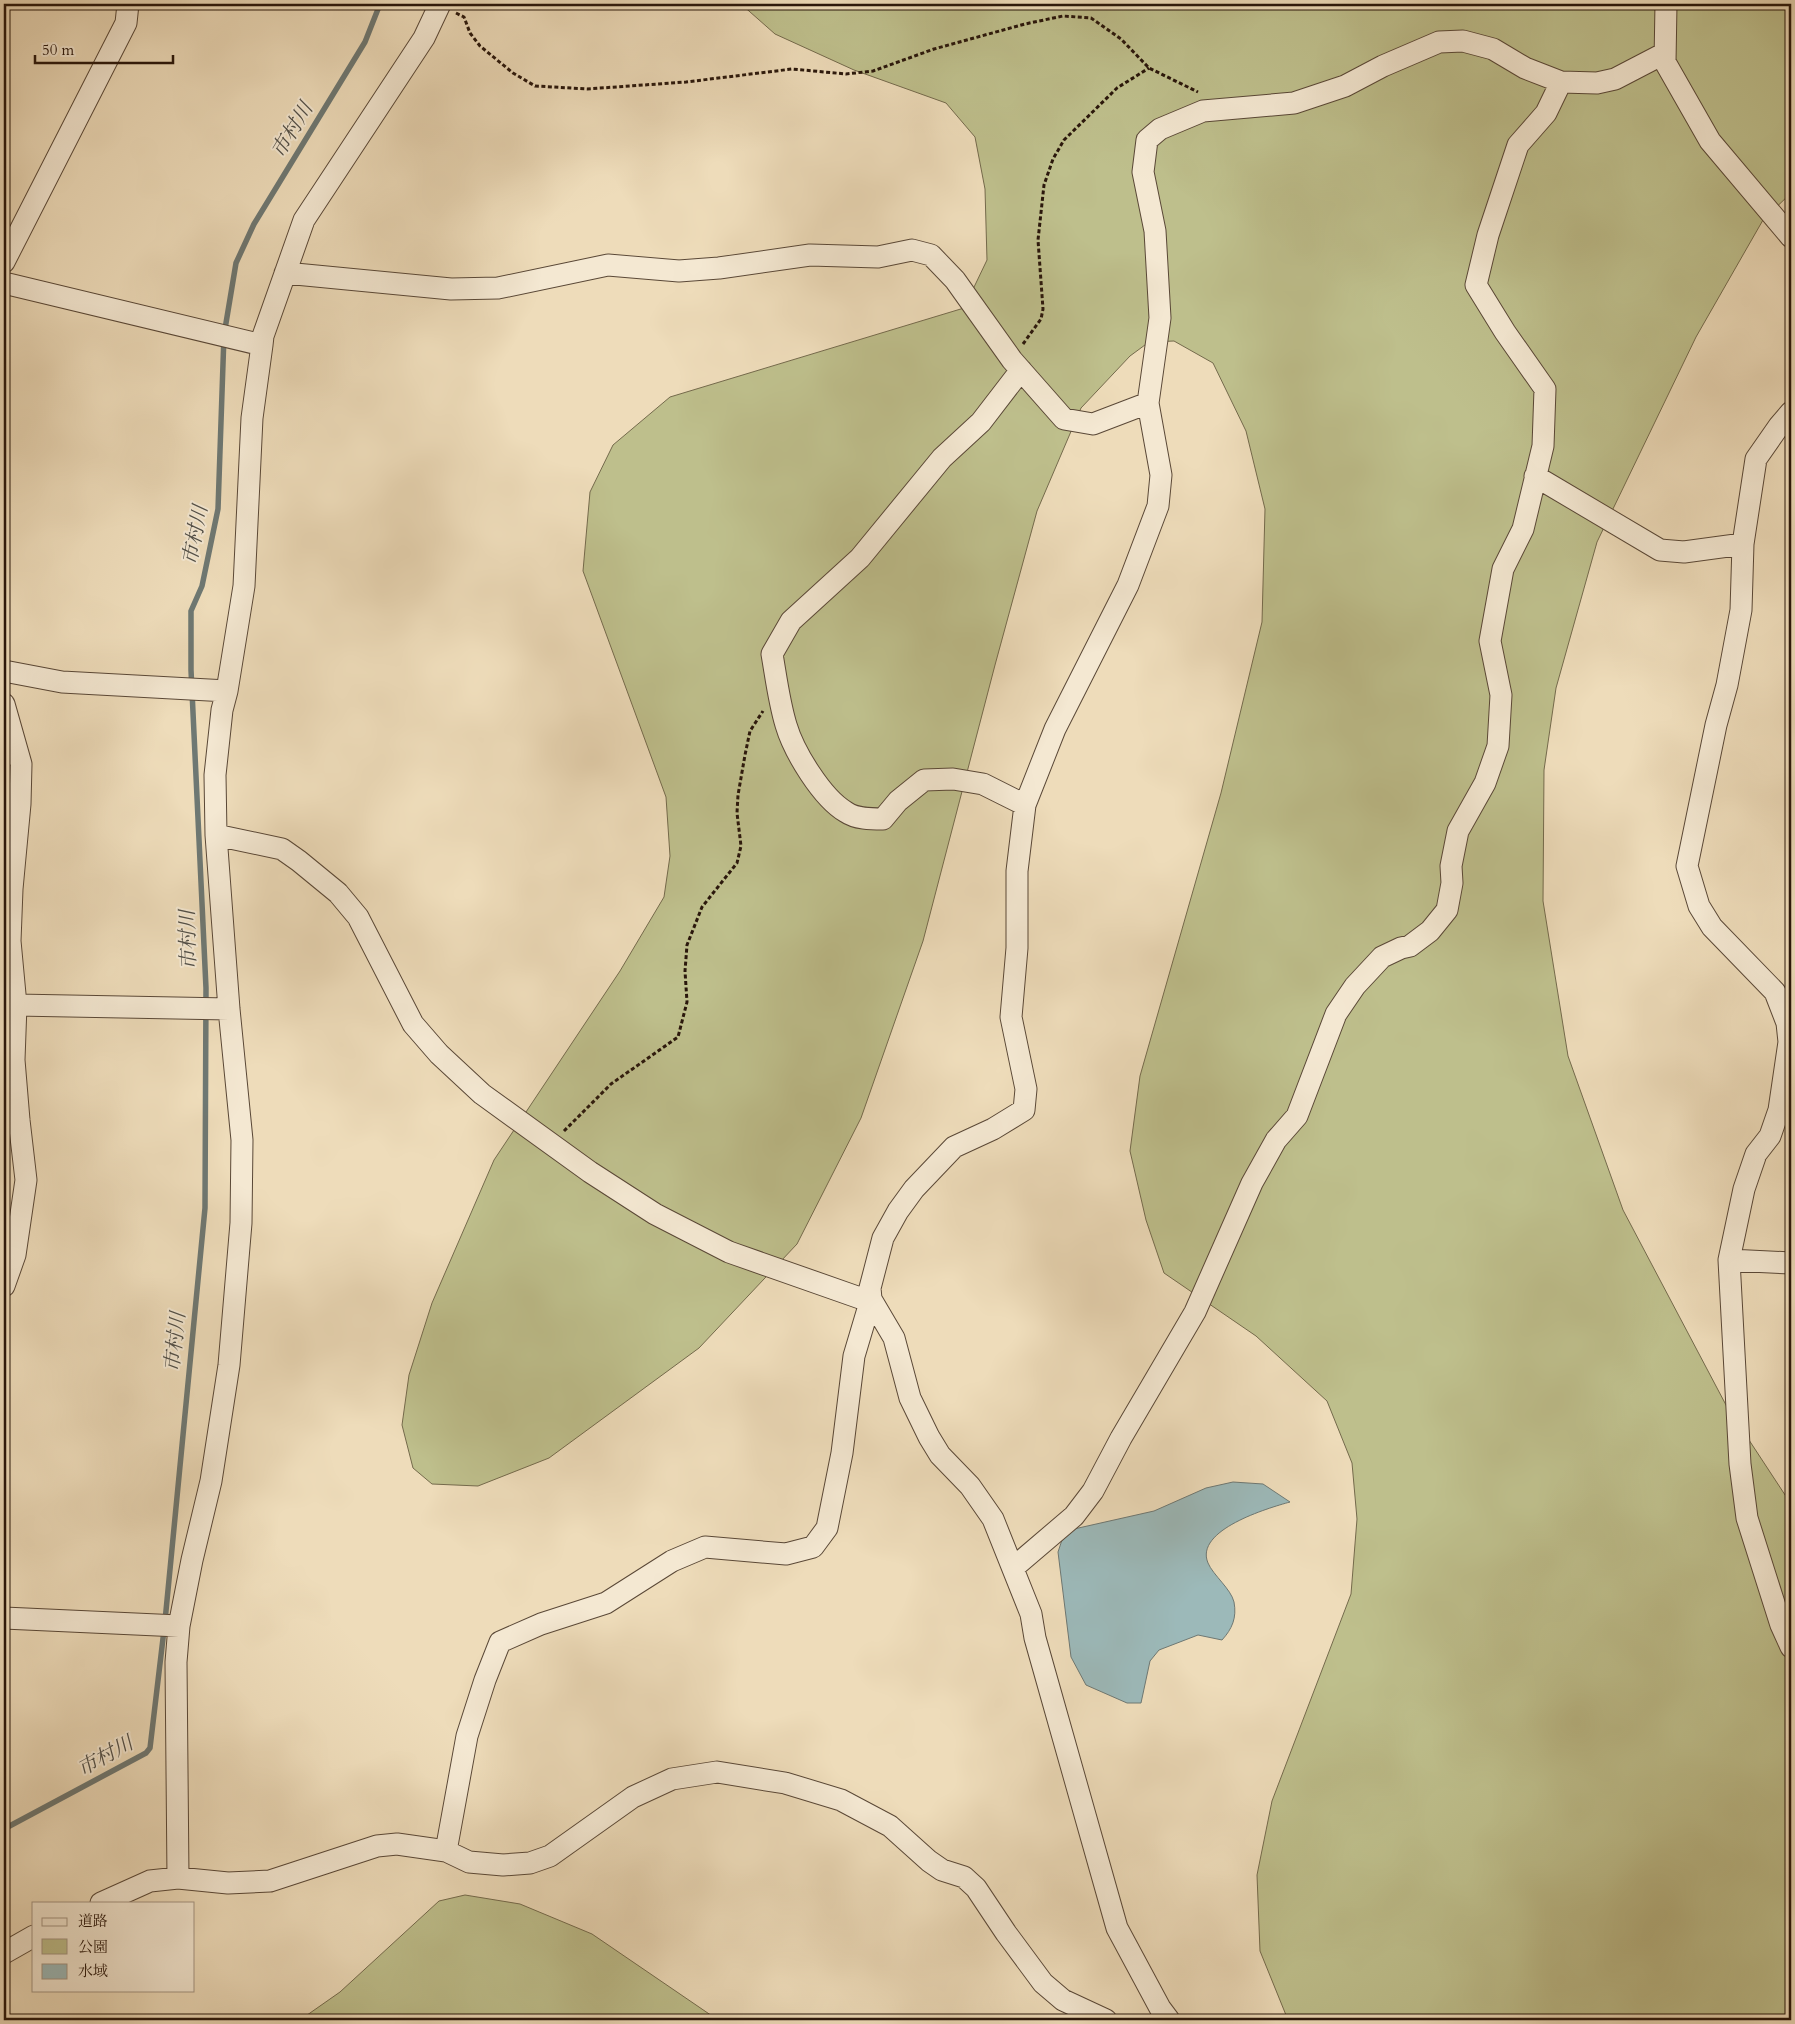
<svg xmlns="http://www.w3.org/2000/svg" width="1795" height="2024" font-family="Cardo,'Noto Serif JP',serif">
	<rect width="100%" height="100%" fill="#eedcba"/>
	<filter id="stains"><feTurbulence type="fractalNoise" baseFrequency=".004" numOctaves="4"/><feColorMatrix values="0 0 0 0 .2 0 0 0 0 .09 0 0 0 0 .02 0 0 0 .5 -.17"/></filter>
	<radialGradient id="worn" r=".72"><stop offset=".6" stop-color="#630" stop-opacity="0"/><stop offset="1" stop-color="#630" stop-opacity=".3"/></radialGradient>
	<!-- green -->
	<path fill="#bebf8c" stroke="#746a4c" d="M741 4H1791V193L1763 220 1696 337 1597 542 1556 688 1544 770 1543 901 1568 1056 1623 1210 1726 1405 1791 1504V2020H1288L1260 1951 1257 1875 1272 1801 1351 1594 1357 1519 1352 1463 1327 1401 1256 1336 1164 1273 1146 1220 1130 1151 1140 1076 1221 793 1262 622 1265 509 1246 431 1213 363 1174 341 1149 342 1130 356 1081 408 1037 511 995 665 923 941 861 1118 797 1244 699 1348 549 1458 478 1486 432 1484 413 1468 402 1425 409 1375 432 1303 494 1160 620 971 664 897 670 856 666 797 583 571 590 492 613 445 670 397 964 308 987 260 985 189 975 137 946 103 854 70 775 34Z
		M465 1895 520 1904 592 1934 718 2020H300L340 1992 439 1901Z"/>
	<!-- water -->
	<path fill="#9cb9b9" stroke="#6e7873" d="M1233 1482 1263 1484 1290 1502C1268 1508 1194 1530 1208 1563 1213 1575 1231 1589 1234 1602 1237 1618 1232 1629 1222 1640L1198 1635 1159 1650 1150 1661 1141 1703H1127L1086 1685 1071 1657 1058 1552 1063 1537 1074 1529 1154 1511 1206 1488Z"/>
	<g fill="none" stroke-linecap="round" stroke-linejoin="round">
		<!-- stream -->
		<path stroke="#6e7873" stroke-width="5.5" d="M165 1621 205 1208 206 988 191 670V611L202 586 218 509 224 335 236 263 254 224 365 42 380 4
			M4 1829 146 1753 150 1748 164 1630"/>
		<!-- minor casing -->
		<g stroke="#5a4837" stroke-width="23">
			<path id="minor" d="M1666 4 1665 62 1710 141 1791 237
				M4 262 126 23 128 4
				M285 273 451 289 498 288 608 265 679 271 719 268 810 255 878 257 912 250 931 255 955 280 1012 360 1064 419 1093 424 1148 403
				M4 283 262 345
				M1021 370 981 422 942 458 860 558 791 621 772 654C776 677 779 702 786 725 794 752 822 798 846 812 856 819 871 819 883 819L898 801 924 780 953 779 983 784 1025 805
				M1791 412 1779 426 1756 459 1743 544 1741 610 1727 685 1716 725 1687 866 1699 906 1712 927 1775 992 1787 1023 1789 1042 1779 1110 1770 1136 1756 1154 1744 1189 1729 1260 1740 1464 1747 1518 1781 1625 1791 1647
				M1535 476 1660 550 1684 552 1743 544
				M4 671 62 682 227 691
				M4 704 21 764 20 804 12 889 10 941 16 1005 14 1060 19 1120 26 1180 15 1255 4 1286
				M216 835 282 849 299 861 338 893 358 917 413 1024 439 1054 482 1094 590 1172 655 1214 729 1252 860 1298 871 1299
				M16 1005 229 1009
				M1729 1260 1791 1263
				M1013 1568 1074 1516 1093 1491 1121 1438 1195 1312 1252 1183 1276 1140 1297 1116 1336 1014 1355 986 1382 957 1401 948 1410 946 1430 931 1447 910 1452 883 1451 866 1458 831 1485 783 1498 746 1501 695 1490 641 1503 569 1523 529 1543 446 1545 389 1505 332 1476 285 1488 235 1518 145 1546 113 1561 82
				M4 1618 179 1626
				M446 1851 467 1736 485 1680 500 1642 541 1624 606 1603 672 1561 705 1547 786 1554 813 1547 827 1528 842 1453 854 1356 871 1299
				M178 1878 176 1662 179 1626 192 1560 211 1481 229 1365 241 1223 242 1140 229 1009 216 835 215 775 222 710 227 691 244 586 252 418 262 345 263 336 304 220 424 38 440 4
				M101 1903 150 1881 178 1878 228 1883 270 1881 377 1846 397 1844 446 1851 469 1862 503 1865 530 1863 550 1856 633 1797 672 1779 717 1772 785 1783 841 1800 890 1826 929 1861 942 1870 964 1877 976 1888 1006 1933 1043 1983 1063 2000 1106 2020
				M4 1953 34 1936
				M1169 2020 1160 2008 1117 1928 1035 1638 1031 1614 993 1519 970 1486 940 1455 929 1437 910 1398 894 1338 871 1299 870 1288 883 1238 898 1211 914 1189 954 1147 993 1129 1024 1110 1026 1089 1011 1017 1017 948V871L1025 805 1055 729 1128 585 1158 506 1161 475 1148 403 1160 318 1155 231 1143 172 1147 140 1160 129 1203 111 1294 103 1345 86 1383 66 1439 42 1463 41 1493 49 1525 68 1561 82 1597 83 1615 79 1665 53"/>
		</g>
		<!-- path -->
		<path stroke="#29160b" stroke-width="3" stroke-dasharray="4 2.5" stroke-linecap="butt" d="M456 13 464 17 470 33 480 46 513 73 535 86 587 89 686 82 792 69 846 74 873 71 934 49 1025 24 1063 16 1091 18 1121 39 1149 68 1198 92
			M1023 344 1041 319 1043 309 1038 240 1044 185 1053 159 1064 140 1117 88 1149 68
			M564 1131 611 1084 678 1037 687 1002 685 971 687 945 702 907 737 863 741 846 737 813 738 795 745 755 750 731 763 711"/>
		<!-- minor -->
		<use href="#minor" stroke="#f4e8d2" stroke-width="21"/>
	</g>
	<g text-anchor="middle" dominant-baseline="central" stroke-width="4" stroke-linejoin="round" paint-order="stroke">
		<!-- water labels -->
		<g font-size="20" font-style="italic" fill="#514f48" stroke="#f4e8d2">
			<text transform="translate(292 130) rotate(-59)">市村川</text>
			<text transform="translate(195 535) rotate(-79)">市村川</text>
			<text transform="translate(188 940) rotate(-92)">市村川</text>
			<text transform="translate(175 1342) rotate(-84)">市村川</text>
			<text transform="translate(105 1756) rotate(-29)">市村川</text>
		</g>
	</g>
	<!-- margin -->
	<rect width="1795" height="2024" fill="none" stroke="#eedcba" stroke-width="20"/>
	<rect x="5" y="5" width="1785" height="2014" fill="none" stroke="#29160b" stroke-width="2.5"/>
	<rect x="10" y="10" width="1775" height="2004" fill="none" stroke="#29160b"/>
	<!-- legend -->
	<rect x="32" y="1902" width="162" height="90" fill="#f4e8d2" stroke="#a39482"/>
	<rect x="42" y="1918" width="25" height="8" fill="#f4e8d2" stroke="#a39482"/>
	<text x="78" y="1926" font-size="15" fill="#29160b">道路</text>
	<rect x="42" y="1939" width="25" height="15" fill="#bebf8c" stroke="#a39482"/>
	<text x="78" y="1952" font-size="15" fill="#29160b">公園</text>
	<rect x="42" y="1964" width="25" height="15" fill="#9cb9b9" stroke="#a39482"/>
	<text x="78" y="1976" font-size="15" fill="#29160b">水域</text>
	<!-- scale -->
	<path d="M35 55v8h138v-8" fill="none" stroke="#29160b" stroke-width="2.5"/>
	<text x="42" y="55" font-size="15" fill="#29160b" stroke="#f4e8d2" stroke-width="4" paint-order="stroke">50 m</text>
	<rect width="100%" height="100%" filter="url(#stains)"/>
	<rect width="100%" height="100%" fill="url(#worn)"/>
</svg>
